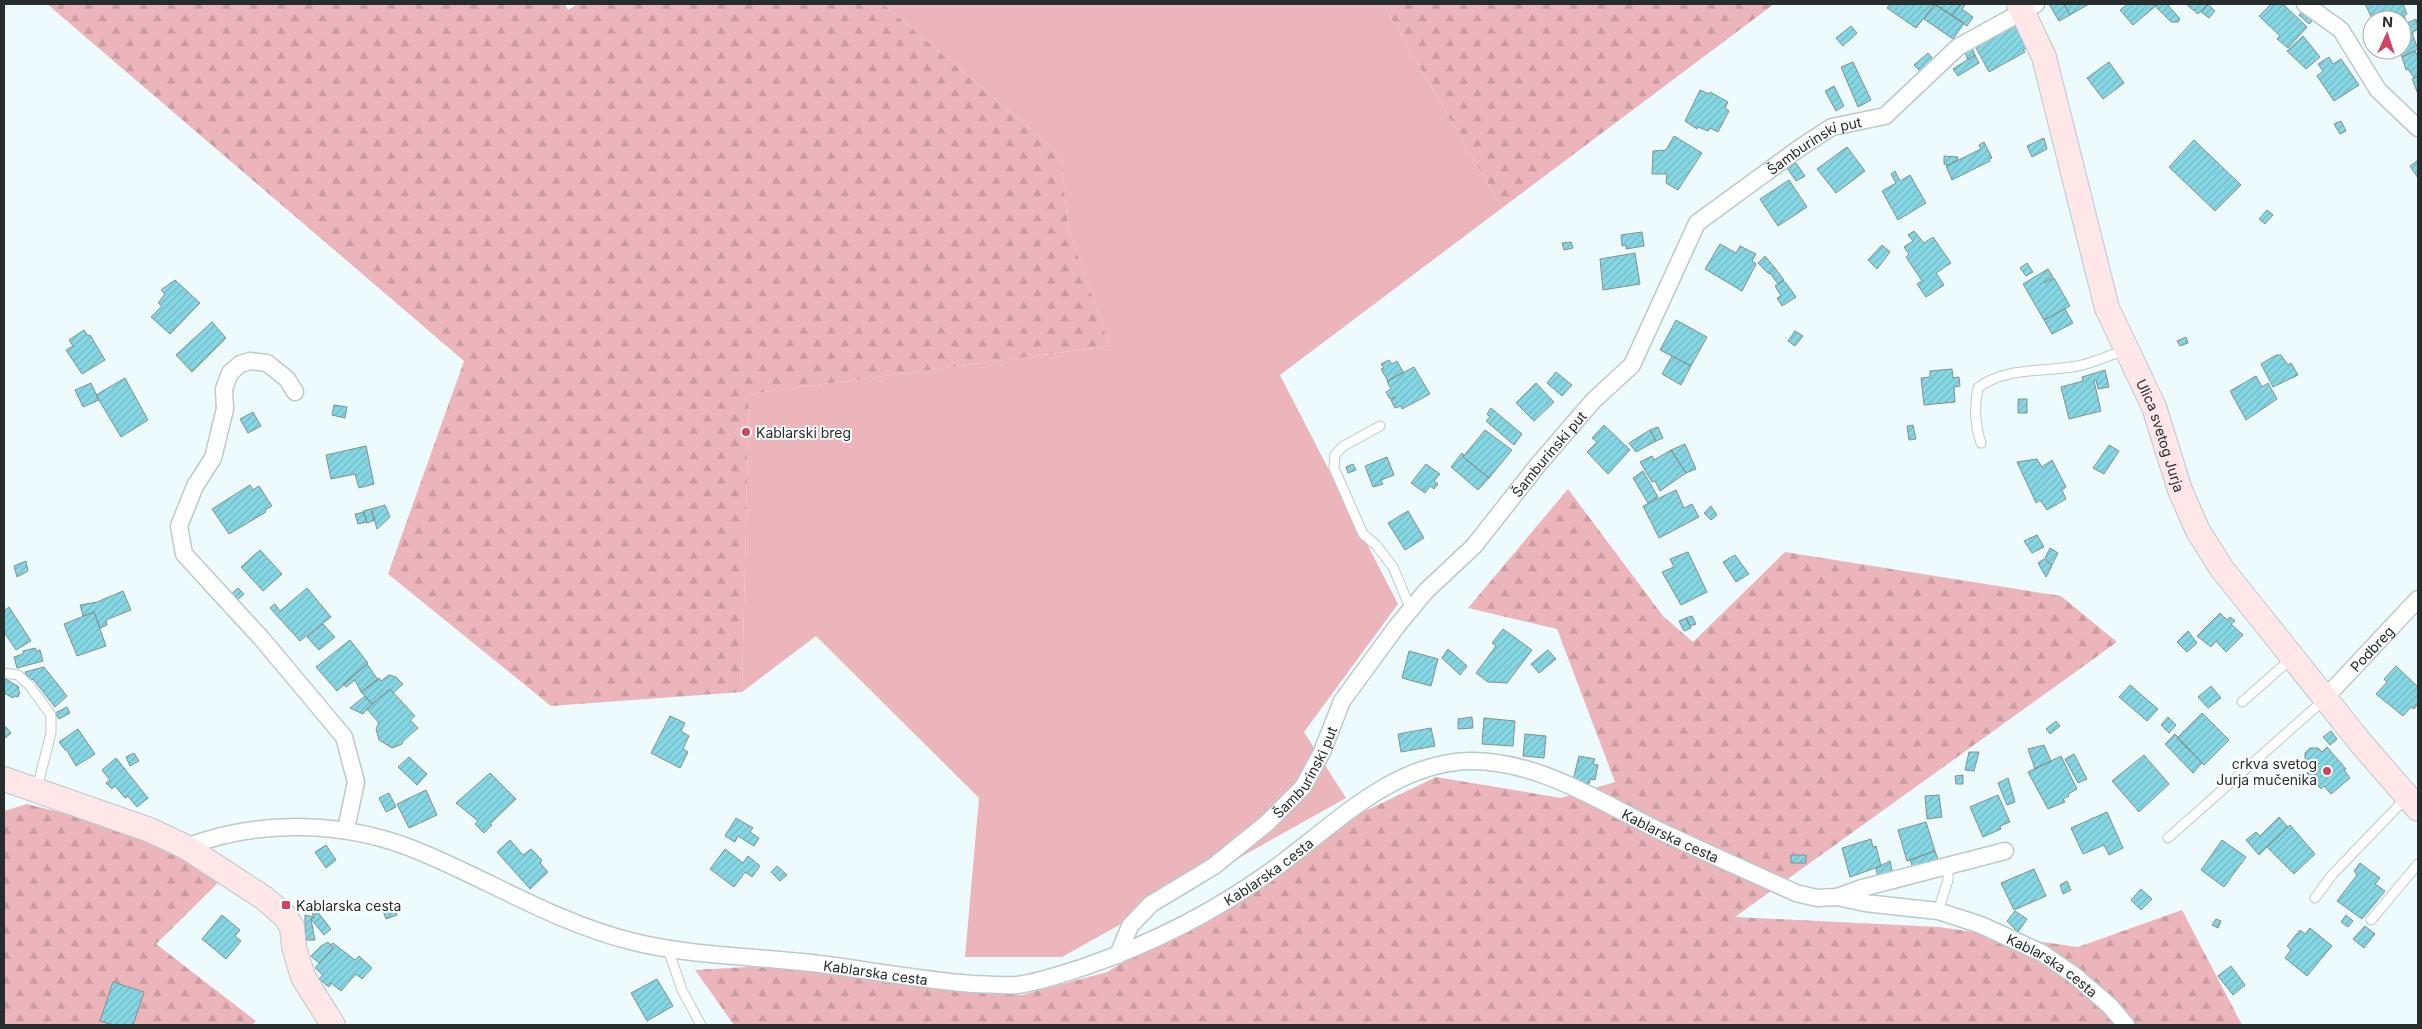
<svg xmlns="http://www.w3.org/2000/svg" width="2422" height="1029" font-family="Inter,sans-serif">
	<defs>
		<pattern id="forest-firs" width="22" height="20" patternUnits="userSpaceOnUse" patternTransform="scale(1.25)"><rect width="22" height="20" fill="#ecb5bb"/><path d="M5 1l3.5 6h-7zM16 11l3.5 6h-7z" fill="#ca9ca1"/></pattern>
		<pattern id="building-hatch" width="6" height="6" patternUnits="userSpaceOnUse" patternTransform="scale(1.25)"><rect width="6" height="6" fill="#85d7e4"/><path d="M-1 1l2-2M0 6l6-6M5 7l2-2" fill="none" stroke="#73b9c4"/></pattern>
	</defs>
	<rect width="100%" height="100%" fill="#eefbfd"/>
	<!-- green -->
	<path fill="#ecb5bb" d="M883 4H1383L1502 208 1280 375 1398 604 1304 732 1346 798 1062 957H965L979 798 816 636 742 692 749 394 1110 346 1068 228 1061 155Z"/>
	<!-- forest -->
	<path fill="url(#forest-firs)" d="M47 4H565L568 10 577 4H883L1061 155 1068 228 1110 346 749 394 742 692 551 706 388 574 464 361Z
		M1383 4H1774L1502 208Z
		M1568 489 1663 616 1693 642 1785 552 2061 596 2117 642 1735 917 1939 927 2078 947 2182 910 2242 1025H734L695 970 782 965 1022 995 1107 972 1357 815 1436 777 1561 798 1615 782 1557 629 1468 608Z
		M27 804 104 823 223 878 156 944 256 1021 252 1025H4V811Z"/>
	<!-- building -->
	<path fill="url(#building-hatch)" stroke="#849091" d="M1890 4H1935L1916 28 1887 8Z
		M1934 4H1961L1952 16Z
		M1935 4 1964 23 1953 39 1924 19Z
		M1961 4 1965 5 1962 9 1973 17 1967 26 1952 16Z
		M2049 4H2064L2070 15 2059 21Z
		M2064 4H2089L2070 15Z
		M2128 4H2158L2133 25 2120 10Z
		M2158 4H2167L2180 19 2178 22H2171L2155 6Z
		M2186 4H2209L2198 14Z
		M2208 4 2215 11 2209 18 2201 12Z
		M2271 4H2283L2307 27 2288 48 2277 39 2280 36 2259 16Z
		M2365 4H2403L2407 14 2394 20H2373Z
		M2305 8 2316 17 2309 24 2299 15Z
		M2404 16 2407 23 2416 19 2418 29 2412 33 2418 49 2402 57 2399 50H2402V20H2394Z
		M1851 26 1857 33 1843 46 1836 38Z
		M2013 26 2017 27 2027 48 2023 50 2025 52 1989 72 1975 46Z
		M2303 36 2320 57 2306 69 2287 51Z
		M1971 46 1975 55 1968 60 1964 50Z
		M2415 51 2418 57V76L2414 78 2408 69 2406 70 2402 57Z
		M1928 53 1934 60 1921 72 1914 65Z
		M1975 55 1979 63 1958 76 1953 69Z
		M2329 57 2333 64 2341 59 2359 85 2334 101 2317 76 2323 71 2318 64Z
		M1853 62 1871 100 1858 107 1841 67Z
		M2109 62 2124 83 2103 99 2087 78Z
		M2418 76V94L2412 79Z
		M1834 86 1844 106 1836 111 1825 91Z
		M1700 90 1709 94 1710 92 1728 102 1725 108 1729 111 1718 132 1710 128 1708 131 1698 127 1697 129 1685 121Z
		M2341 121 2346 131 2340 134 2334 124Z
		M1674 136 1702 153 1678 190 1666 183 1667 174H1652L1653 151 1666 150Z
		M2044 138 2047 149 2032 157 2027 146Z
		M2194 140 2241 185 2215 211 2169 167Z
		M1984 142 1992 158 1989 159 1990 161 1952 180 1946 166 1981 149 1979 145Z
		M1847 147 1865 171 1836 193 1817 169Z
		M1944 156 1958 157 1957 161 1949 165 1944 164Z
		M2418 160V178L2410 166Z
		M1796 163 1805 176 1796 181 1787 168Z
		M1895 171 1900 181 1910 175 1926 203 1898 220 1882 191 1896 183 1891 174Z
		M1789 180 1807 207 1778 226 1760 199Z
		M2267 210 2273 215 2265 224 2259 219Z
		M1914 231 1924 243 1933 237 1951 263 1936 273 1944 285 1926 297 1917 284 1922 281 1906 257 1909 254 1904 247 1913 241 1908 235Z
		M1642 232 1644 246 1626 249V245L1622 246 1621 235Z
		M1571 242 1573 248 1564 250 1562 243Z
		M1720 244 1736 253 1740 246 1756 254 1752 261 1756 264 1742 291 1705 269Z
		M1882 245 1890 252 1877 269 1868 260Z
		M1635 253 1640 284 1603 290 1600 259Z
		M1765 256 1775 268 1769 274 1758 263Z
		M2027 263 2033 272 2026 276 2020 268Z
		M1775 268 1784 280 1778 284 1770 273Z
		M2048 269 2053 277 2044 282 2045 283 2054 278 2070 306 2044 320 2023 284Z
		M175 280 200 303 170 334 151 317 162 306 158 303 165 294 161 290Z
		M1783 281 1786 283 1796 297 1782 306 1777 298 1781 296 1775 286Z
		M2065 309 2073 323 2052 334 2044 320Z
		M1676 320 1707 337 1691 366 1660 350Z
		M212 322 226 338 192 372 176 355Z
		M84 330 88 336 90 335 105 360 82 374 66 350 73 346 69 340Z
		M1795 331 1803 336 1795 346 1788 341Z
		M2186 337 2188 343 2180 346 2177 341Z
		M2276 355H2281L2288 365 2291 363 2298 375 2273 387 2261 364Z
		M1672 356 1691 366 1681 385 1662 374Z
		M1389 360 1392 364 1397 361 1403 372 1388 381 1381 369 1384 368 1381 364Z
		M1414 367 1430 394 1402 409 1401 406 1395 408 1391 400 1396 397 1390 399 1386 392 1391 389 1387 381Z
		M1952 369 1953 378 1959 377 1960 386 1954 387 1955 402 1924 405 1921 378 1930 377V371Z
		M2105 370 2109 387 2098 389 2096 380 2094 381 2101 411 2069 419 2061 387 2083 381 2082 377Z
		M1556 372 1572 385 1562 396 1547 383Z
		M2256 376 2262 387 2268 383 2277 399 2246 420 2230 391Z
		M125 378 148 420 121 437 96 395Z
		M91 383 99 400 83 407 75 390Z
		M1536 383 1554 402 1534 421 1516 403Z
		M2018 399H2027V413H2018Z
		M334 405 347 407 345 418 332 415Z
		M1491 408 1522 434 1514 445 1486 421 1490 417 1487 414Z
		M253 412 261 426 248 433 240 419Z
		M1604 425 1630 450 1608 474 1587 452 1597 442 1592 438Z
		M1913 425 1916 439 1909 440 1907 426Z
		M1658 427 1663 438 1656 441 1650 430Z
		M1485 430 1512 450 1489 478 1463 457Z
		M1650 430 1656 441 1636 452 1629 443Z
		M1685 444 1696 469 1686 473 1671 450Z
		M2109 445 2119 451 2104 474 2093 468Z
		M366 446 374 484 359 488 355 474 331 479 326 455Z
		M1671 450 1686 473 1660 491 1655 481 1652 482 1640 462 1652 456 1654 460Z
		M1462 453 1464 455 1463 457 1489 478 1478 490 1451 467Z
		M1387 457 1394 475 1381 480 1383 484 1373 487 1365 466Z
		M2037 459 2042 467 2052 460 2066 487 2062 490 2066 499 2047 510 2040 500 2036 503 2017 462Z
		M1353 464 1356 470 1348 473 1346 467Z
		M1426 464 1440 474 1434 481 1438 484 1434 489 1430 486 1425 493 1411 483Z
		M1643 471 1658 497 1648 503 1633 478Z
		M250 485 253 490 259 486 272 506 265 510 266 512 229 534 212 509Z
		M1676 490 1684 508 1692 504 1699 517 1659 538 1643 506Z
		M385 505 390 517 377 529 371 509Z
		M1711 506 1717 515 1711 520 1704 513Z
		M371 509 375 520 367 523 363 511Z
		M1408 511 1424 538 1405 550 1388 523Z
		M364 512 367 522 358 524 355 514Z
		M2037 535 2044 547 2032 553 2024 541Z
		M2050 548 2058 553 2052 565 2045 558Z
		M260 550 282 574 263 591 241 567Z
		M1688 552 1707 592 1681 605 1662 572 1674 567 1670 559Z
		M1735 555 1749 574 1736 582 1723 562Z
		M2044 559 2052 566 2046 577 2038 563Z
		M26 561 28 571 17 577 14 566Z
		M238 588 244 594 235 602 229 596Z
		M307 588 331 617 300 641 270 608 275 604 280 611Z
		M123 591 131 610 106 620 107 625 100 628 94 612 83 616 80 605 97 602Z
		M9 607 31 641 16 650 4 632V611Z
		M94 612 106 646 77 656 64 624Z
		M2220 613 2227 620 2230 617 2235 621 2231 624 2243 635 2226 652 2216 641 2211 647 2197 636Z
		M1692 616 1696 624 1690 626 1686 618Z
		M1686 618 1691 628 1684 631 1679 621Z
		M323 624 335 637 319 650 307 637Z
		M1503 629 1532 650 1507 683 1488 682 1476 673 1496 646 1492 643Z
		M2188 631 2197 643 2187 652 2177 642Z
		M350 640 368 663 337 691 316 667Z
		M35 648 36 651 40 650 43 661 17 668 14 657 23 654V651Z
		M1448 649 1467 666 1460 675 1442 658Z
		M1548 650 1556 659 1539 673 1531 664Z
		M1409 651 1438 659 1431 686 1402 678Z
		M367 664 378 680 361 692 355 680 346 687 343 684Z
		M2396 666 2418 687V704L2414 709 2411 707 2403 716 2376 694 2387 682 2384 679Z
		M44 667 67 696 55 707 33 679 30 681 25 672Z
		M389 675 396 677 403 684 393 693 390 689 372 704 361 692 379 678 381 681Z
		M4 678 19 687 18 690 20 692 18 697 15 696 13 698 4 693Z
		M2130 685 2158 709 2147 721 2119 697Z
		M2211 686 2221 698 2208 708 2198 697Z
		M390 689 415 716 410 720 418 728 403 741 402 744 392 748 379 740 376 729 379 723 367 709Z
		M365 696 372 704 363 714 350 708Z
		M67 707 70 713 59 719 55 713Z
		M2202 713 2229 740 2204 765 2177 738Z
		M670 716 685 723 681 731 689 736 683 749 688 752 680 768 651 753Z
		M1472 717 1473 728 1458 729V719Z
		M2168 717 2176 725 2169 733 2161 725Z
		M1484 718 1515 721 1513 746 1482 744Z
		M2056 721 2060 726 2050 734 2046 729Z
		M4 725 11 733 4 739Z
		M1431 728 1435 746 1401 752 1398 734Z
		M78 729 95 754 76 766 66 749 65 750 59 742Z
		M2331 731 2337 739 2330 745 2323 737Z
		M1525 734 1546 736 1544 758 1523 756Z
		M2175 734 2202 763 2193 773 2165 744Z
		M2044 745 2051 761 2035 769 2028 749Z
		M2327 747 2346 769 2344 770 2350 778 2331 794 2324 786 2321 789 2307 773 2310 770 2306 767 2310 764 2305 759V753L2310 748H2318L2322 752Z
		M1969 752H1979L1974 771 1965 770Z
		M134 753 139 761 130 766 126 757Z
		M2074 754 2087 779 2078 783 2065 759Z
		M2144 755 2169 784 2139 812 2112 781Z
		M1579 756 1595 759 1593 764 1598 765 1595 780 1590 779 1589 784 1573 780Z
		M2061 756 2077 789 2068 794 2069 796 2063 799 2065 802 2048 809 2028 772Z
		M409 757 427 774 417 785 398 767Z
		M116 758 148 798 137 807 128 796 125 798 115 786 112 789 106 783 110 780 102 770Z
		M490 773 516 799 490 824 492 825 484 833 475 824 478 821 456 803Z
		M1963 775V784H1956L1955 776Z
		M2008 778 2015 802 2007 805 1998 783Z
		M426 790 437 815 409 828 397 804Z
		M389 793 396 807 386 812 379 798Z
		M1939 795 1942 817 1927 819 1925 796Z
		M1998 795 2010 822 2000 826 2001 829 1983 837 1970 807Z
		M2107 812 2123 848 2109 855 2104 845 2083 854 2071 828Z
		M2279 817 2288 827 2259 855 2246 840 2256 832 2260 836Z
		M736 818 753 828 750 832 759 838 754 846 738 836 735 842 725 836Z
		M1926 822 1935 851 1907 861 1898 830Z
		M2290 825 2315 854 2294 874 2267 847Z
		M1871 839 1873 847 1876 846 1881 866 1850 877 1842 848Z
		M510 840 523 855 531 849 542 860 540 863 548 872 530 889 497 852Z
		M2222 840 2246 857 2224 887 2201 870Z
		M326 845 336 860 326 868 315 852Z
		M725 849 743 863 748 856 760 866 752 877 745 872 734 887 710 869Z
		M1935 851 1939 862 1914 870 1910 860Z
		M1791 855H1806V863H1791Z
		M1890 861 1893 875 1878 879 1876 868Z
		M2360 863 2380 878 2375 884 2385 891 2362 919 2337 901 2357 875 2354 871Z
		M777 866 787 875 780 881 771 872Z
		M2034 869 2046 896 2014 910 2001 883Z
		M2067 881 2071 890 2063 894 2060 885Z
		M2141 889 2152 899 2141 910 2131 900Z
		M394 907 397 915 386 919 383 911Z
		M316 910 331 929 324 935 311 919 314 917 312 913Z
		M2015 911 2027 919 2018 932 2007 921Z
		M222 915 240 930 235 936 241 941 226 959 202 939Z
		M305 915 314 917 311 919 315 940H305Z
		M2346 915 2353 921 2348 927 2341 922Z
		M2216 919 2221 921 2218 928 2212 925Z
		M2365 926 2375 934 2364 948 2353 939Z
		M2310 928 2332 946 2307 976 2285 958 2291 950 2287 946 2300 930 2305 934Z
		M328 942 333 948 319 963 311 956 321 946Z
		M333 943 355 960 359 956 372 968 362 979 356 974 341 991 331 983 329 987 319 979 323 975 315 968 333 948 330 945Z
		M2231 966 2245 985 2233 995 2218 976Z
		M657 979 673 1006 647 1021 631 993Z
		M113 982 144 992 133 1025H114L100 1021Z"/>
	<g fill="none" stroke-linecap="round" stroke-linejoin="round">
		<!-- lane casing -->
		<g stroke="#bcc9cb" stroke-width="11">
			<path id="lane" d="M1380 426 1342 447 1335 455 1334 468 1363 534 1376 545 1393 567 1411 610
				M1981 443C1975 425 1974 407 1978 388 2004 367 2045 372 2078 366 2093 363 2110 355 2125 350
				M4 673 18 675 29 685 51 715V733L37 788
				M2242 702 2292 658
				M2168 838 2325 699
				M2315 898 2332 875 2406 798
				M1938 911 1948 880V866
				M2371 920 2418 864
				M668 949 682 990 701 1025"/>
		</g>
		<!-- street casing -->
		<g stroke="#bcc9cb" stroke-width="19">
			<g id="street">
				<path d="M2305 4 2341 30 2378 90 2418 128"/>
				<path d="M295 392 287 379 267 363 250 361 240 364 230 373 224 389 225 409 213 458 195 486 179 526 184 554 262 639 344 737 356 782 346 829"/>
				<path id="s1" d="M2325 698 2418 599"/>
				<path id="s2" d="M186 847C262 818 349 821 423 853 492 882 556 922 630 941 685 955 745 956 802 962 859 968 916 980 973 984 987 984 1003 986 1017 985 1040 982 1062 974 1084 967 1154 943 1222 908 1282 863 1338 821 1395 763 1469 761 1539 760 1602 803 1662 832 1707 853 1752 873 1796 893L1817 898 1837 897 1865 903 1938 911 1981 925 2042 953 2074 975 2110 1006 2126 1025"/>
				<path d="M1837 897 1862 888 2005 851"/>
				<path id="s3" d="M1118 955 1130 926 1151 904 1214 866 1267 823 1303 787 1322 752 1342 701 1397 626 1426 591 1474 546 1537 466 1593 401 1632 365 1697 223 1801 147 1832 127 1885 116 1958 47 2036 4"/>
			</g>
		</g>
		<!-- secondary casing -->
		<g stroke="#bcc9cb" stroke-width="26">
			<g id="secondary">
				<path id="s4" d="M2019 4 2044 57 2107 308 2154 407 2180 490 2198 531 2222 569 2278 639 2360 742 2418 809"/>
				<path d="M4 779 150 830 186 847 264 898 284 915 292 927 294 947 303 977 333 1025"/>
			</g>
		</g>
		<!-- lane -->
		<use href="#lane" stroke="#fff" stroke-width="9"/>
		<!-- street -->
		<use href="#street" stroke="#fff" stroke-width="16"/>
		<!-- secondary -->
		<use href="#secondary" stroke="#fee6e9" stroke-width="24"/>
	</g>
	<!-- markers -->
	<g fill="#d24263" stroke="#fff" stroke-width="2">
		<circle cx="746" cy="432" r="5"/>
		<circle cx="2327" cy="771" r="5"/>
		<rect x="281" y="900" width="10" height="10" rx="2.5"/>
	</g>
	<g text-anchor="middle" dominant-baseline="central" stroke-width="4" stroke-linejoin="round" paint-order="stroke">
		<!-- street labels -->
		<g font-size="14" fill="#272c2d" stroke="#fff">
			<text stroke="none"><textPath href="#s3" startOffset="1092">Šamburinski put</textPath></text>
			<text stroke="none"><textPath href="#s4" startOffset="456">Ulica svetog Jurja</textPath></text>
			<text stroke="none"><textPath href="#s3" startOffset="672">Šamburinski put</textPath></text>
			<text stroke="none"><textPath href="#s1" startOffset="68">Podbreg</textPath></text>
			<text stroke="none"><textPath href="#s3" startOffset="268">Šamburinski put</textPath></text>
			<text stroke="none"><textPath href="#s2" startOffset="1586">Kablarska cesta</textPath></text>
			<text stroke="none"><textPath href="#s2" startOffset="1136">Kablarska cesta</textPath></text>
			<text stroke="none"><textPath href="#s2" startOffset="1995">Kablarska cesta</textPath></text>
			<text stroke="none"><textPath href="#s2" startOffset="716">Kablarska cesta</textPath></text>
		</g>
		<!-- poi labels -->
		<g font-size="14" fill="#272c2d" stroke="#fff" text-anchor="start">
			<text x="756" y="432">Kablarski breg</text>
			<text x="2317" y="763" text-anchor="end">crkva svetog<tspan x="2317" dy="16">Jurja mučenika</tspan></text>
			<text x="296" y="905">Kablarska cesta</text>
		</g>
	</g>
	<!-- border -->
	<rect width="2422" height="1029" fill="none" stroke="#272c2d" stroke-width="10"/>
	<!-- north arrow -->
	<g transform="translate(2387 35) rotate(3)"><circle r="24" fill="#ffffff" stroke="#a9abab"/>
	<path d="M0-4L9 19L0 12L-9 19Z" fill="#d24263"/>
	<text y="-8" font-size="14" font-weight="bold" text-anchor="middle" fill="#272c2d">N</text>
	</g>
</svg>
